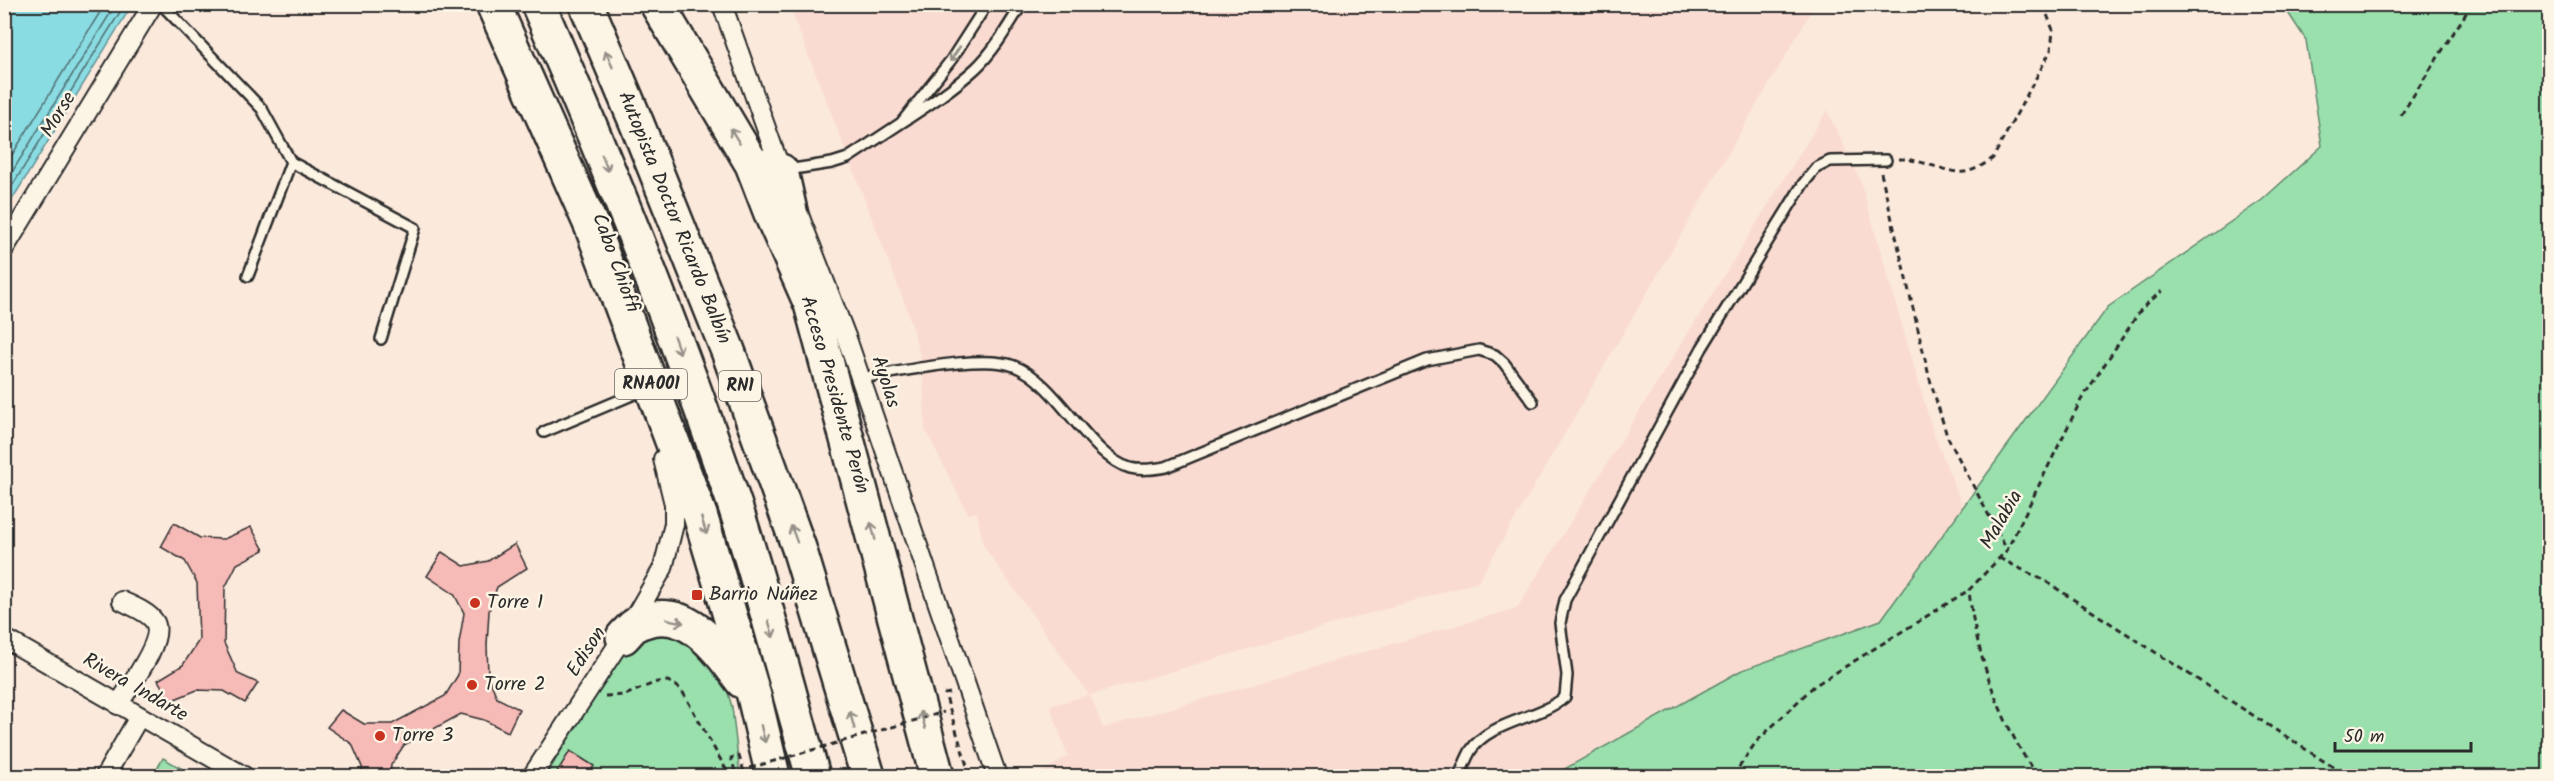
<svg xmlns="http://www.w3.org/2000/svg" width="2554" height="781" font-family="Kalam,sans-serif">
	<rect width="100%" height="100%" fill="#fbe9dc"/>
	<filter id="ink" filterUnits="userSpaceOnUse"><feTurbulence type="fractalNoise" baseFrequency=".0167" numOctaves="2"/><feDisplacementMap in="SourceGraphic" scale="12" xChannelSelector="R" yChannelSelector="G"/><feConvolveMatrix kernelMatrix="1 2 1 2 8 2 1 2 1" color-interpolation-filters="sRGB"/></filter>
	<g filter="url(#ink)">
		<!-- built -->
		<path fill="#fadbd1" d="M789 5H1815L1478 582 1090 695 1103 728 1517 608 1827 110 1860 180 1933 432 1963 507 1881 620 1740 671 1552 776H1036L1068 756 1050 706 1089 695 983 545 977 512 968 514 925 429 923 366 907 309Z"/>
		<!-- green -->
		<path fill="#99e0ad" stroke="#62866c" stroke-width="1.5" d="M2283 5H2549V776H1552L1740 671 1881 620 2108 307 2262 200 2322 146 2306 40Z
			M651 632 685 636 725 682 732 707 740 776H546L622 649Z
			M163 758 195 776H153Z"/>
		<!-- water -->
		<path fill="#8adce3" stroke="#649599" stroke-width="1.5" d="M5 4 132 5 5 211 4 5Z"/>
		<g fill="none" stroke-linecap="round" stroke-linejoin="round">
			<!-- shore -->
			<path stroke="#517275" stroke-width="1.5" d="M4 168 105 4
				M4 185 116 4
				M4 199 125 4"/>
		</g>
		<!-- building -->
		<path fill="#f6bab7" stroke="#2b2b2b" stroke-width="1.5" d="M174 523 200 538 224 539 251 527 264 550 237 564 225 588 224 643 238 674 258 683 245 703 224 691 197 690 170 701 158 680 183 665 199 640 197 583 185 561 161 547Z
			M515 544 527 568 497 587 489 611 487 645 488 675 497 698 519 709 508 732 484 720 461 714 404 745 391 765 390 777H363L362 767 352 744 327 727 341 710 364 724H392L445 696 458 675 459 643 464 613 454 594 427 576 442 552 464 566 488 561Z
			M570 751 594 766 587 777H554Z"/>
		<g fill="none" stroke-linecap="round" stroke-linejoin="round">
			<!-- service casing -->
			<g stroke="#2b2b2b" stroke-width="14">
				<path id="service" d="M161 4 262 109 291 162 415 228 381 339
					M987 4 951 60 901 123C927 106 953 89 976 68 995 50 1008 26 1022 4
					M787 170 832 163 848 158 901 123
					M248 276 291 162
					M860 378C896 373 983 353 1014 366 1058 382 1088 456 1130 468 1141 471 1154 469 1166 467L1427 360 1479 350 1495 355 1504 363 1533 402
					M544 432 639 392
					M1459 776C1463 768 1466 758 1471 750 1490 721 1539 719 1565 697L1567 675 1560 623 1565 600 1702 348 1803 184 1816 168 1830 161 1886 160"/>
			</g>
			<!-- minor casing -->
			<g stroke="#2b2b2b" stroke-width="22">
				<path id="minor" d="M722 4 783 176
					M799 215 847 339 997 776
					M4 249 153 4
					M4 638 244 776
					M118 705C128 688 167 638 154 621 148 612 132 606 122 601
					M105 776 139 717
					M532 776 623 637 663 568 674 524V504L663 459"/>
			</g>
			<!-- motorway casing -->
			<g stroke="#2b2b2b" stroke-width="38">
				<path id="motorway" d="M493 4 591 225 700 515 754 696 773 776
					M538 4C610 169 678 336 735 506 764 595 787 687 813 776
					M586 4 637 124 728 351 799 548 868 776
					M657 4 752 164 772 216 811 304 937 776
					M752 164 781 171 794 229
					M623 637C628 632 634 624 641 622 687 603 719 650 742 681"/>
			</g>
			<!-- path -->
			<path stroke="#2b2b2b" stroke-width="3" stroke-dasharray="6 4.5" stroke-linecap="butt" d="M2401 115 2472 4
				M1899 159C1920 158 1948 174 1964 172 1974 171 1985 164 1993 158L2051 50 2053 30 2043 4
				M1881 173 1929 376 1947 436 2007 550
				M1999 558 2045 581 2347 776
				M950 693 945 694 970 776
				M605 696 625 695 657 682 668 681 681 689 728 773 735 772 737 776
				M735 771 731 758 739 756 745 775
				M1733 776 1756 742 1814 686 1969 590
				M2037 776C2001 724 1975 653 1969 590L2007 550 2081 400 2142 308 2162 291"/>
			<!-- service -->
			<use href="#service" stroke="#fcf5e5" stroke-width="9"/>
			<!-- minor -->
			<use href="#minor" stroke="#fcf5e5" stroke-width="18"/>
			<!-- motorway -->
			<use href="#motorway" stroke="#fcf5e5" stroke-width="33"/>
			<!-- path-bridge -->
			<path stroke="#2b2b2b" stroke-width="3" stroke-dasharray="6 4.5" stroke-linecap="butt" d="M750 768 944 712"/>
		</g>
		<!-- one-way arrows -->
		<defs><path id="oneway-shaft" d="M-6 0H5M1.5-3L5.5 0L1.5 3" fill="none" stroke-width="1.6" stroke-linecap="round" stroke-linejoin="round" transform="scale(1.5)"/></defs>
		<g stroke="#949088">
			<use href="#oneway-shaft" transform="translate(955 54) rotate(124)"/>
			<use href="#oneway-shaft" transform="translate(609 59) rotate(-113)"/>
			<use href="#oneway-shaft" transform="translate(735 136) rotate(-121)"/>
			<use href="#oneway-shaft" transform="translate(605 163) rotate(68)"/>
			<use href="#oneway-shaft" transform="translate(677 345) rotate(70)"/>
			<use href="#oneway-shaft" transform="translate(704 526) rotate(73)"/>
			<use href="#oneway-shaft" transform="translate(873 531) rotate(-105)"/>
			<use href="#oneway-shaft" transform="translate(794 534) rotate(-110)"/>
			<use href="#oneway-shaft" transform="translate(675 621) rotate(13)"/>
			<use href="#oneway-shaft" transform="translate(771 629) rotate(74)"/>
			<use href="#oneway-shaft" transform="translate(852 720) rotate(-106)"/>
			<use href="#oneway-shaft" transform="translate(923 720) rotate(-105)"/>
			<use href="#oneway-shaft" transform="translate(763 734) rotate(76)"/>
		</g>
	</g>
	<!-- markers -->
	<g fill="#c8321e" stroke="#fcf5e5" stroke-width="2">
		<rect x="691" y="589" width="12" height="12" rx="3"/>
		<circle cx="475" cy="603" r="6"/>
		<circle cx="472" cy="685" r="6"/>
		<circle cx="380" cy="736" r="6"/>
	</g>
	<g text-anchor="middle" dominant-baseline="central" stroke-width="5" stroke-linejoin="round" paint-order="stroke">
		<!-- shield labels -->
		<g fill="#fcf5e5" stroke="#6a6863" stroke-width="1.5">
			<rect x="615" y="369" width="72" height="30" rx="4.5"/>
			<rect x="719" y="371" width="42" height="30" rx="4.5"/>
		</g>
		<g font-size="18" font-weight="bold" fill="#2b2b2b">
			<text x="651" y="384">RNA001</text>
			<text x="740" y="386">RN1</text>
		</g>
		<!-- street labels -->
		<g font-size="20" fill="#2b2b2b" stroke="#fcf5e5">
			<text transform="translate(59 115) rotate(-59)">Morse</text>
			<text transform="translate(674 218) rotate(68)">Autopista Doctor Ricardo Balbín</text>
			<text transform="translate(615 263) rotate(70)">Cabo Chioffi</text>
			<text transform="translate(885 382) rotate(72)">Ayolas</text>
			<text transform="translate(834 395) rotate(74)">Acceso Presidente Perón</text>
			<text transform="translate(2002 520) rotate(-60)">Malabia</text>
			<text transform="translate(587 652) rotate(-57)">Edison</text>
			<text transform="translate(135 688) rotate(30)">Rivera Indarte</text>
		</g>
		<!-- poi labels -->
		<g font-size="20" fill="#2b2b2b" stroke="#fcf5e5" text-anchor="start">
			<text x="709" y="595">Barrio Núñez</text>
			<text x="487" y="603">Torre 1</text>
			<text x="484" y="685">Torre 2</text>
			<text x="392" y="736">Torre 3</text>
		</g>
	</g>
	<!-- margin -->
	<rect width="2554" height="781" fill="none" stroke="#fcf5e5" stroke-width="24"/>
	<rect x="12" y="12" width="2530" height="757" fill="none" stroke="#2b2b2b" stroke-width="2" filter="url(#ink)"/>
	<!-- scale -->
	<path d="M2335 742v9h136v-9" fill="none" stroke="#2b2b2b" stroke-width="3"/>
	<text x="2344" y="742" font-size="18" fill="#2b2b2b" stroke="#fcf5e5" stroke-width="4.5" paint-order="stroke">50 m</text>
</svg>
